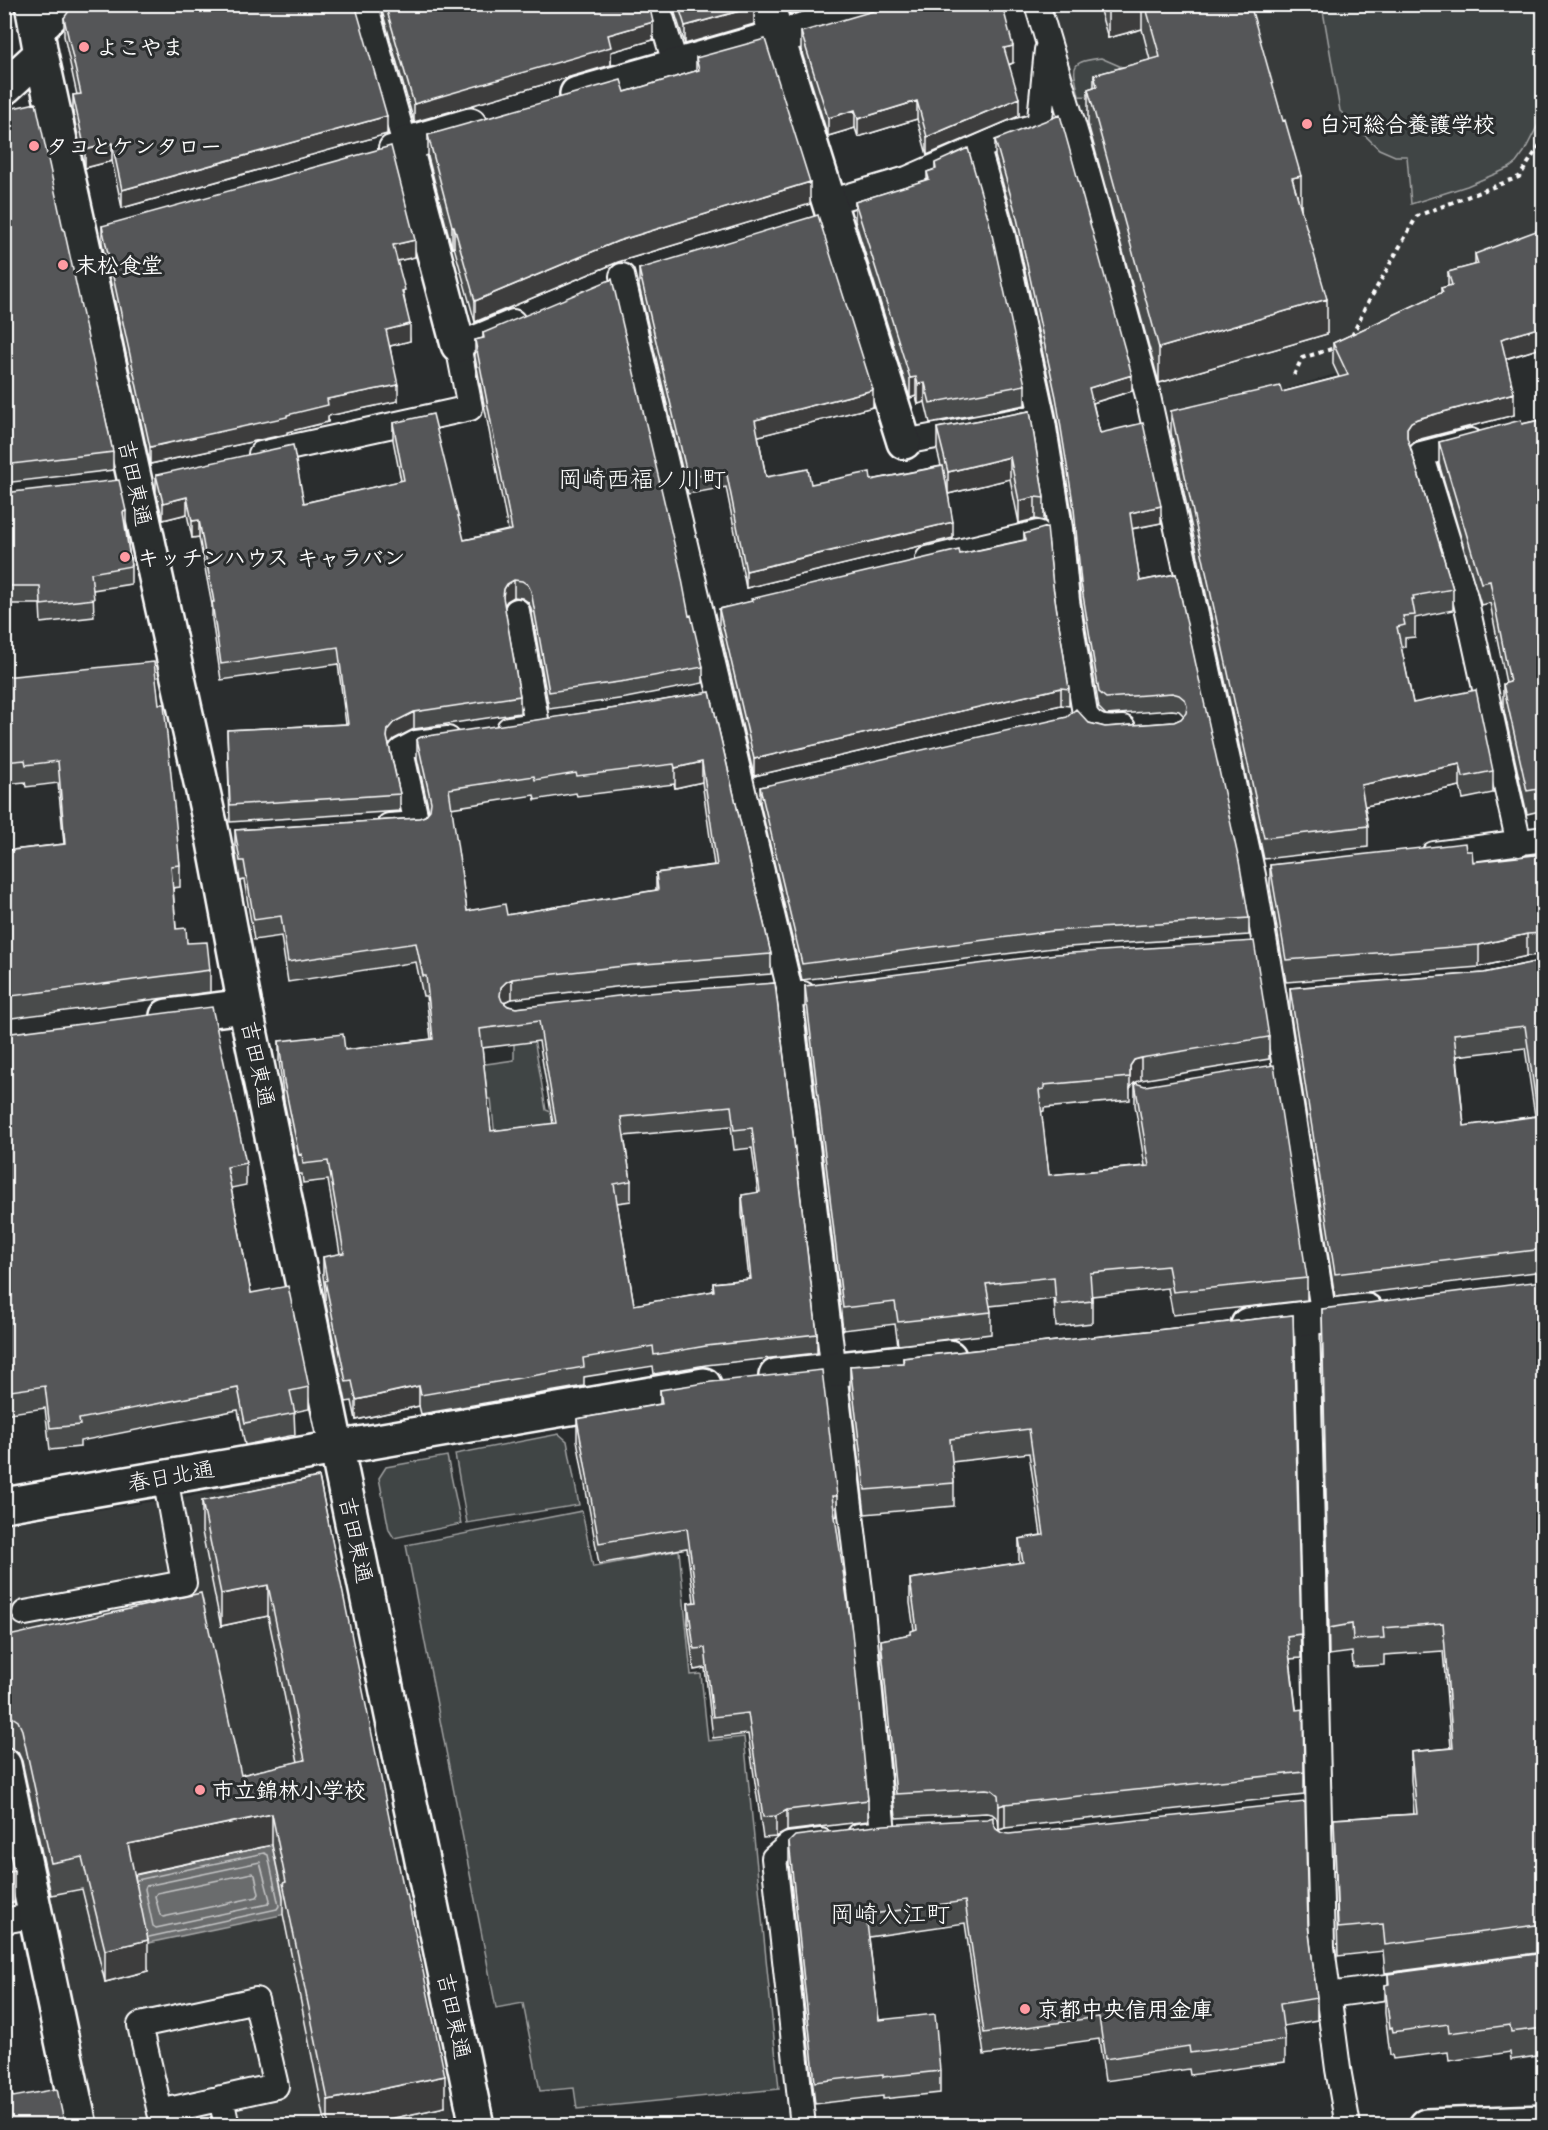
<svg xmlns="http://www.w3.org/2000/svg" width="1548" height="2130" font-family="'Shantell Sans','Klee One',sans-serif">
	<rect width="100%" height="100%" fill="#2a2d2e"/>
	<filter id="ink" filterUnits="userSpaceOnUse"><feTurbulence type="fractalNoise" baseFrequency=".0167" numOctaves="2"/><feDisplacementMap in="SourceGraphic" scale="12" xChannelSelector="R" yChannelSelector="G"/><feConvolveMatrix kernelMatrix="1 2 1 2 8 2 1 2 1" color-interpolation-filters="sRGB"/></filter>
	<g filter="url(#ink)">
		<!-- built -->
		<path fill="#373a3b" d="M1037 5H1543V244L1533 249 1462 269 1348 370 1230 406 1153 423Z
			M314 1477 456 2125H91L32 1846 5 1735 4 1618 15 1615 5 1554V1524Z"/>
		<!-- green -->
		<path fill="#414445" stroke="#a0a2a2" stroke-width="1.5" d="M1322 5H1543V115L1524 152 1516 163 1509 168 1467 186 1411 204 1407 156H1395L1379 149 1340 111Z
			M1101 58 1131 71 1097 97 1079 96C1073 66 1068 62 1101 58Z
			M534 1038 546 1110 556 1114V1129L496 1146 491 1099 437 1104 472 1066 514 1060V1041Z
			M559 1434 567 1441 579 1505 467 1523 455 1454Z
			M447 1456 461 1524 394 1538 389 1530 379 1478 386 1467Z
			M582 1511 593 1567 679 1550 691 1675 701 1674 708 1741 744 1737 779 2089 577 2109 574 2088 540 2091 523 2003 496 2008 406 1545Z"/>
		<!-- water -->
		<path fill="#6a6c6d" stroke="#a6a7a7" stroke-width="1.5" d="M272 1845 286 1914 143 1944 128 1876Z"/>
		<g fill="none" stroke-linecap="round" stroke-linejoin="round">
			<!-- shore -->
			<path stroke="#c3c4c5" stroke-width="1.5" d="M260 1862 270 1900 268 1904 156 1928 153 1926 145 1889 146 1886Z
				M252 1873 255 1875 259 1894 257 1897 163 1917 160 1915 155 1896 157 1893Z
				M137 1880 264 1853 268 1855 279 1906 277 1909 149 1937"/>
			<!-- lane casing -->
			<g stroke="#fff" stroke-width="28">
				<path id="lane" d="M365 4 405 144 391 148
					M657 4 676 66
					M1037 4 1085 165 1147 392 1227 756 1253 875 1274 997 1324 1317
					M978 149 1003 237 1042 416
					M829 202 907 179 1014 132 1036 126 1040 119 1047 50
					M622 276 789 987V996L803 994
					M1471 441 1421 454 1464 593 1519 844
					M904 442 1042 416 1060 528 1067 601 1085 714C1094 730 1106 729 1123 728
					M261 454 470 408 458 345 513 322
					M928 559 1038 533
					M509 729 537 725 517 611
					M389 826 417 824 401 751 416 743 448 739
					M1434 854 1544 839
					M789 996 861 1598 883 1833 859 1836
					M1307 1319 1322 1947 1338 2069 1348 2126
					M25 1613 184 1583 165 1477
					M4 1921 36 1915
					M1329 1995 1416 1983
					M256 2000 276 2086 160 2112 140 2025Z
					M221 2098 227 2126
					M803 2126 774 1858 789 1845 821 1841"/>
			</g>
			<!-- street casing -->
			<g stroke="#fff" stroke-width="38">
				<path id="street" d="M32 4 41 54 213 837 245 1006 477 2126
					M767 4 904 442
					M37 29 63 4
					M4 88 41 54
					M577 94 893 4
					M458 345 405 144 470 125
					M167 1016 245 1006
					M1248 1325 1366 1311
					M776 1376 949 1357
					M4 1505 704 1385
					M4 1765 80 2126"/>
			</g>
			<!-- primary casing -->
			<g stroke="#fff" stroke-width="38">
				<path id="primary" d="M1426 2126 1544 2122"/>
			</g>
			<!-- path -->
			<path stroke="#fff" stroke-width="4" stroke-dasharray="4.5 4.5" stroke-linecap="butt" d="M1352 336 1364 310 1417 216 1519 177 1544 139
				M1294 375 1302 358 1338 347"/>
			<!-- lane -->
			<use href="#lane" stroke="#2a2d2e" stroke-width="24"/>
			<!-- street -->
			<use href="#street" stroke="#2a2d2e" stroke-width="33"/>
			<!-- primary -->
			<use href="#primary" stroke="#2a2d2e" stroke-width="33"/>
		</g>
		<!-- wall -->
		<path fill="#494b4c" stroke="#fff" stroke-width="1.5" fill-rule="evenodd" d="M380 4H649L653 40 611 52V65L414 122Z
			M672 4H753L754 24 685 44Z
			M786 4H823L790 14Z
			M1098 4H1250L1301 210 1327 334 1159 383 1088 124V89L1094 87V75L1150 60 1142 29 1108 38Z
			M64 18 387 134 122 208 112 161 85 168 73 113V95H77L64 36Z
			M801 32 1013 63 1009 65 1019 116 927 155 917 119 858 137 855 128 828 136 801 50Z
			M696 58 810 204 618 262 475 322 454 247 452 248 428 157V135L625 92 696 71Z
			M4 110 63 229 113 452V470L4 483Z
			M995 140 1132 391 1093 403 1100 433 1161 523 1132 529 1140 581 1176 574 1249 918V935L1053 948 802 980 760 803V787L1089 723 1105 727 1174 722 1181 719 1184 716 1179 711 1172 710 1106 715 1099 708 1081 599 1074 526 1056 414 1017 234 995 156Z
			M935 163 1025 385V405L930 423 925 402 918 404 916 396 910 398 855 221V202L927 180V172L935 169Z
			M102 226 415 257 397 261 405 302 410 341 390 346 398 401 328 416V422L287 432V434L150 464 102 243Z
			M1475 254 1544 347 1506 359 1514 415 1417 440 1411 444 1410 446 1453 589V610L1415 618V637L1405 638V647H1401L1413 703 1493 771V793L1463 799 1460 786 1365 806 1368 826V847L1264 859 1171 433V411L1282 392 1339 377 1333 364V343L1441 293V288L1448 286V272L1475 265Z
			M639 269 873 407 758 436 766 477 811 484 871 480 941 466 937 450V428L1030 411 1044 498V521L1035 519 1019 523 1010 479 948 494 953 538 746 588 726 487 688 494 639 286Z
			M483 333 689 616 703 667V683L626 698 549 709 531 608 528 602 522 598 514 597 507 601 504 605 520 696V713L414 729 394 739 389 745 400 794V811L230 822 227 730 346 724 338 664 221 680 212 619V605L199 537 192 538 187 514 163 520 156 492V475L304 503 401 481 393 440V423L464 540 508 530 475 357V340L483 338Z
			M1544 419V810L1527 814 1503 706V684L1506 683 1490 603 1481 605 1439 464V442Z
			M4 493 126 529 131 566V584L93 590 94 617 41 623 40 604H4Z
			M1024 534 1053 586 1069 689V706L1061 705 754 776 719 625V609L960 554 1024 540Z
			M4 677 159 704 180 865V887L173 888 176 929 210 970V992L4 1019V908H5L4 898V851L64 844 58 783 26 787 25 782 4 784Z
			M710 692 771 954V974L632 985 512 999 506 1001 504 1003 508 1006 516 1008 775 983 817 1334V1353L706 1365 654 1374 653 1366 584 1377V1386L421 1414 419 1406 356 1420 352 1401 346 1402 325 1300V1291L323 1276V1257L340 1254 328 1180 303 1183 302 1174H299L284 1101 279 1061V1041L345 1050 431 1039 426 996H423L416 962 288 982 281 936 254 940 244 880 240 881 235 850V830L419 818 425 816 429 811 417 758V739L630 706ZM702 782 714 865 656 873V890L507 915 467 911 451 808 534 795 535 800 576 793 577 796 674 784 675 788ZM539 1041 553 1124 491 1131 482 1048ZM731 1126 734 1150 752 1148 758 1193 742 1195V1214L749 1279 713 1283V1291L634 1305 617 1203 631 1201V1181L624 1136Z
			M1466 851 1473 862 1544 854V955L1527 956 1479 967 1286 982 1270 887V865Z
			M1544 960V1271L1335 1297 1290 1010V988L1484 973ZM1525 1048 1535 1116 1464 1126 1457 1056Z
			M805 986 1269 1037V1059L1141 1080 1134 1083 1130 1088V1100L1044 1108V1111L1041 1112 1049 1175 1145 1166 1135 1105V1083L1307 1278V1300L1173 1315 1168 1288 1092 1296V1323L1056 1327 1054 1299 990 1306 991 1312V1334L898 1345 895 1324 843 1330 805 1008Z
			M4 1034 246 1163V1185L231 1188 251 1293 309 1387V1409L294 1412 295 1435 245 1445 238 1410 80 1441V1447L50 1450 45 1408 4 1414Z
			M1544 1301V1952L1385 1973 1383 1951 1338 1956 1334 1819 1414 1814 1411 1780V1752L1451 1748 1443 1651 1384 1655V1665L1353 1667 1352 1652 1329 1655 1322 1309Z
			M1293 1315 1301 1658 1290 1659 1304 1772V1795L1005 1828 999 1830 998 1819 992 1814 986 1813 896 1818 881 1664V1640L911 1634 914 1630 910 1603V1579L1019 1563V1539L1041 1535 1029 1453 952 1462 954 1483V1506L865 1514 850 1390V1366L903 1363V1358Z
			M660 1390 837 1496V1516L835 1517 868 1800V1821L787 1831 776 1837 763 1838 748 1734 713 1738 705 1668 694 1670 688 1624V1603L694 1602 687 1548 599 1564 577 1440V1419L660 1404Z
			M319 1477 445 2107 357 2126H326L283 1914V1896L272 1845 135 1875 148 1971 105 1982 82 1889 51 1895 22 1761 18 1752 9 1747H4V1637L241 1775 298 1762 268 1616 221 1626 202 1532V1501Z
			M4 1551 8 1575V1606L4 1607Z
			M993 1823 996 1829 1002 1833 1308 1925 1317 1998V2020L1283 2026 1285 2040V2062L1190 2075 1189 2069 1105 2081 1099 2039 984 2055 965 1923 869 1937 879 2020 940 2071V2093L883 2099V2096L815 2104 789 1864V1842Z
			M1544 1953V2055L1511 2060 1510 2052 1449 2061 1448 2052 1393 2059 1392 2055H1390L1385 2013V1985H1388V1974Z"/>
		<!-- shaded-wall -->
		<path fill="#3c3d3e" stroke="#fff" stroke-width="1.5" d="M790 4H823L790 14Z
			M1108 4H1142V29L1108 38Z
			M1283 4H1309L1283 11Z
			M754 7V24L685 44V26Z
			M653 22V40L611 52V65L414 122V104L608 35Z
			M1013 46V63L1004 66V48Z
			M1019 98V116L927 155V137Z
			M917 101V119L858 137V119Z
			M855 110V128L828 136V118Z
			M387 116V134L122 208V190Z
			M112 143V161L85 168V150Z
			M1301 176V210L1292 178Z
			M810 182V204L618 262 475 322V301L618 241Z
			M452 226H454V247L452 248Z
			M415 240V257L393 262V245Z
			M1327 299V334L1159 383V348Z
			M410 324V341L386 347V330Z
			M1544 326V347L1501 360V339Z
			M1132 375V391L1089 404V388Z
			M916 377V396L910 398V378Z
			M925 383V402L918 404V384Z
			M398 385V401L328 416V422L287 432V434L150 464V447L287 415 327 399Z
			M873 390V407L755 437V420Z
			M1514 393V415L1417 440 1411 444 1407 450V428L1411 422 1417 419Z
			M1010 457V479L948 494V472Z
			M187 497V514L163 520V503Z
			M1035 497V519L1019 523V501Z
			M1161 506V523L1130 529V513Z
			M126 511V529L123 530V512Z
			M199 520V537L192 538V521Z
			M953 522V538L746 588V571Z
			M514 580V597L507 601 504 606 503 597 504 589 507 584Z
			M1061 688V705L754 776V759Z
			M414 712V729L394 739 388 746 387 737 388 729 394 722Z
			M702 762V782L675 788V768Z
			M1460 764V786L1361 807V785Z
			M1527 934V956L1479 967V945Z
			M512 979V999L506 1001 501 1007 500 996 501 987 506 982Z
			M1141 1058V1080L1134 1083 1130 1088V1066L1134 1060Z
			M419 1386V1406L356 1420V1400Z
			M268 1585V1616L221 1626V1594Z
			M1005 1804V1828L999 1830V1806Z
			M787 1810V1831L776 1837V1816Z
			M272 1814V1845L128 1876V1844Z
			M14 1871V1902L4 1904V1873Z
			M148 1940V1971L105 1982V1950Z
			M445 2076V2107L357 2126H328V2100Z"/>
		<!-- building -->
		<path fill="#555758" stroke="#fff" stroke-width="1.5" fill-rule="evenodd" d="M74 4H355L387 116 122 190 112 143 85 150 73 95 81 94 64 18Z
			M385 4H649L653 22 608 35 611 47 414 104Z
			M678 4H753L754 7 685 26Z
			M897 4H1002L1013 46 1004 48 1019 98 927 137 917 101 858 119 855 110 828 118 801 32Z
			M1145 4H1250L1283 121 1285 120 1301 176 1292 178 1327 299 1159 348 1088 89 1097 86 1094 75 1160 57Z
			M765 39 810 182 618 241 475 301 454 226H452L428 135 621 80 625 92 699 70 696 58Z
			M36 103 63 229H64L113 452 4 465V110Z
			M1060 115 1132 375 1089 388 1100 433 1143 423 1161 506 1130 513 1140 581 1176 574 1239 861 1249 918 1053 931 802 964 760 787 1067 717 1076 709 1089 723 1105 727 1174 722 1181 719 1186 713 1187 706 1185 700 1179 695 1172 693 1106 698 1099 692 1081 583 1074 509 1056 397 1017 218 995 140Z
			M391 146 415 240 393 245 405 290 402 291 410 324 386 330 398 385 327 399 328 405 287 415V417L150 447 102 226Z
			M968 148 989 221 1025 385 930 403 925 383 918 384 916 377 910 378 855 202 929 179 927 172 936 169 935 163Z
			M818 215 873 390 755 420 766 477 808 469 811 484 870 472 871 480 943 466 953 522 746 571 726 470 688 478 639 269Z
			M1544 228V326L1501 339 1514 393 1417 419 1411 422 1407 428V437L1453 589 1413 596 1414 599H1412L1415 615 1403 616 1405 625 1397 627 1413 703 1476 690 1493 771 1463 777 1460 764 1361 785 1368 826 1264 838 1171 411 1280 386 1282 392 1348 375 1333 343 1443 292 1441 288 1452 285 1448 272 1478 264 1475 254Z
			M612 279 680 569 689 616 691 615 703 667 626 681 549 692 531 591 528 585 522 581 514 580 507 584 504 589 503 597 520 696 414 712 394 722 388 729 387 737 400 794 230 805 227 730 348 724 338 647 221 664 212 602H214L199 520 192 521 187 497 163 503 156 475 293 445 304 503 404 480 393 423 433 414 464 540 512 530 475 340 484 338 483 333Z
			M1030 411 1044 498 1035 497 1019 501 1010 457 948 472 937 428Z
			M1544 419V788L1527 791 1503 684 1510 682 1490 581 1481 583 1439 442 1521 420 1522 424Z
			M119 480 126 511 123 512 131 566 91 573 94 599 41 605 40 586H4V493Z
			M1047 527 1053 586 1069 689 1061 688 754 759 719 609 752 601 751 599 959 550 960 554 1026 540 1024 534Z
			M154 662 159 704H164L180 865 171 866 176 929 186 928 187 943 207 942 210 970 4 997V908L8 907 4 876V851L65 844 58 761 26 765 25 760 4 762V677Z
			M710 692 771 954 632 965 512 979 506 982 501 987 500 996 502 1001 508 1006 516 1008 635 994 775 983 817 1334 706 1346 654 1355 653 1346 583 1358 584 1367 421 1395 419 1386 356 1400 352 1381 346 1382 325 1281 327 1280 323 1257 344 1253 328 1161 303 1164 302 1154 299 1155 284 1082 279 1041 343 1034 345 1050 433 1039 426 976H423L416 943 288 962 281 916 254 920 244 861H240L235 830 419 818 425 816 430 810 431 802 417 739 421 737 630 706ZM702 762 717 865 656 873 658 890 507 915 505 904 467 911 449 789 534 776 535 780 576 773 577 776 674 764 675 768ZM539 1021 556 1123 491 1131 480 1029ZM731 1106 734 1130 752 1128 760 1192 742 1195 751 1279 713 1283 714 1291 634 1305 614 1184 631 1181 621 1117Z
			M1465 843 1466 851H1472L1473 862 1544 854V933L1527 934 1479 945 1286 960 1270 865Z
			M1254 941 1269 1037 1141 1058 1134 1060 1130 1066V1077L1044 1085V1089L1039 1090 1049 1175 1149 1166 1135 1083 1145 1086 1274 1065 1307 1278 1173 1292 1168 1266 1090 1273 1092 1301 1056 1305 1054 1277 986 1284 991 1312 898 1322 895 1302 843 1308 805 986 1056 954Z
			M1544 960V1249L1335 1274 1290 988 1484 973ZM1525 1026 1538 1116 1464 1126 1454 1034Z
			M212 1007 246 1163 227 1167 251 1293 288 1286 309 1387 290 1391 295 1413 245 1423 238 1388 79 1419 80 1425 50 1428 45 1386 4 1392V1034Z
			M1541 1281 1544 1301V1924L1385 1945 1383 1924 1338 1928 1334 1819 1417 1814 1411 1752 1453 1748 1443 1623 1383 1628 1384 1638 1353 1640 1352 1624 1329 1628 1322 1309Z
			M1293 1315 1301 1634 1287 1636 1296 1710 1303 1709 1304 1772 1005 1804 999 1806 998 1795 992 1790 986 1789 896 1794 881 1640 911 1634V1631L917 1629 910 1579 1023 1562 1019 1539 1044 1535 1029 1429 950 1439 954 1483 865 1490 850 1366 904 1363 903 1358Z
			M822 1370 837 1496H832L852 1632 868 1800 787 1810 776 1816 763 1817 748 1713 713 1717 705 1648 694 1649 688 1603 697 1602 687 1528 599 1543 577 1419 662 1404 660 1390 711 1382Z
			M319 1477 405 1895 407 1894 445 2076 328 2100 283 1883 286 1882 272 1814 128 1844 148 1940 105 1950 82 1857 51 1863 22 1730 18 1721 9 1715H4V1637L201 1593 241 1775 305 1760 268 1585 221 1594 202 1501Z
			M4 1551 8 1575H4Z
			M1305 1802 1308 1925 1317 1998 1280 2004 1285 2040 1190 2053 1189 2046 1105 2059 1099 2017 984 2033 965 1901 866 1915 879 2020 935 2014 940 2071 883 2077V2074L815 2082 789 1842 795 1836 884 1825 987 1819 993 1817V1822L996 1829 1002 1833 1009 1834Z
			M4 1827 14 1871 4 1873Z
			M1544 1953V2028L1511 2032 1510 2025 1449 2033 1448 2024 1393 2032 1392 2027 1390 2028 1385 1985 1389 1984 1388 1974Z
			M57 2089 65 2126H4V2095L12 2094 13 2097Z"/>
	</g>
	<!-- markers -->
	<g fill="#ff9aa2" stroke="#2a2d2e" stroke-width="2">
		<circle cx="84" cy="47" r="6"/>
		<circle cx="1307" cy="124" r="6"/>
		<circle cx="34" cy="146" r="6"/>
		<circle cx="63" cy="265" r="6"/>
		<circle cx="125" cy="557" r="6"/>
		<circle cx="200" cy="1790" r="6"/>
		<circle cx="1025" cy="2009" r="6"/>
	</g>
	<g text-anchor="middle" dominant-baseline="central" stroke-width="6" stroke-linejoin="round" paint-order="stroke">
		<!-- poi labels -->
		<g font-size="22" font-weight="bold" fill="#fff" stroke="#2a2d2e" text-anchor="start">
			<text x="96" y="47">よこやま</text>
			<text x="1319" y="124">白河総合養護学校</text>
			<text x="46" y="146">タコとケンタロー</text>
			<text x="75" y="265">末松食堂</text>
			<text x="137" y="557">キッチンハウス キャラバン</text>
			<text x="212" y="1790">市立錦林小学校</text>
			<text x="1037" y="2009">京都中央信用金庫</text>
		</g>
		<!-- street labels -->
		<g font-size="22" fill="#fff" stroke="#2a2d2e">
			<text transform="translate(135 483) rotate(78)">吉田東通</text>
			<text transform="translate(258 1064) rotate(78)">吉田東通</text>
			<text transform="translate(171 1476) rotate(-10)">春日北通</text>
			<text transform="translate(356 1540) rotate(78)">吉田東通</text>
			<text transform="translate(454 2016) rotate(78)">吉田東通</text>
		</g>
		<!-- neighbourhood labels -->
		<g font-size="24" fill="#fff" stroke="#2a2d2e">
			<text x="642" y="479">岡崎西福ノ川町</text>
			<text x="890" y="1914">岡崎入江町</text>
		</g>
	</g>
	<!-- margin -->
	<rect width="1548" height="2130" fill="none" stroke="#2a2d2e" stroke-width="24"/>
	<rect x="12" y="12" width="1524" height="2106" fill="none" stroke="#fff" stroke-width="2" filter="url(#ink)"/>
</svg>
